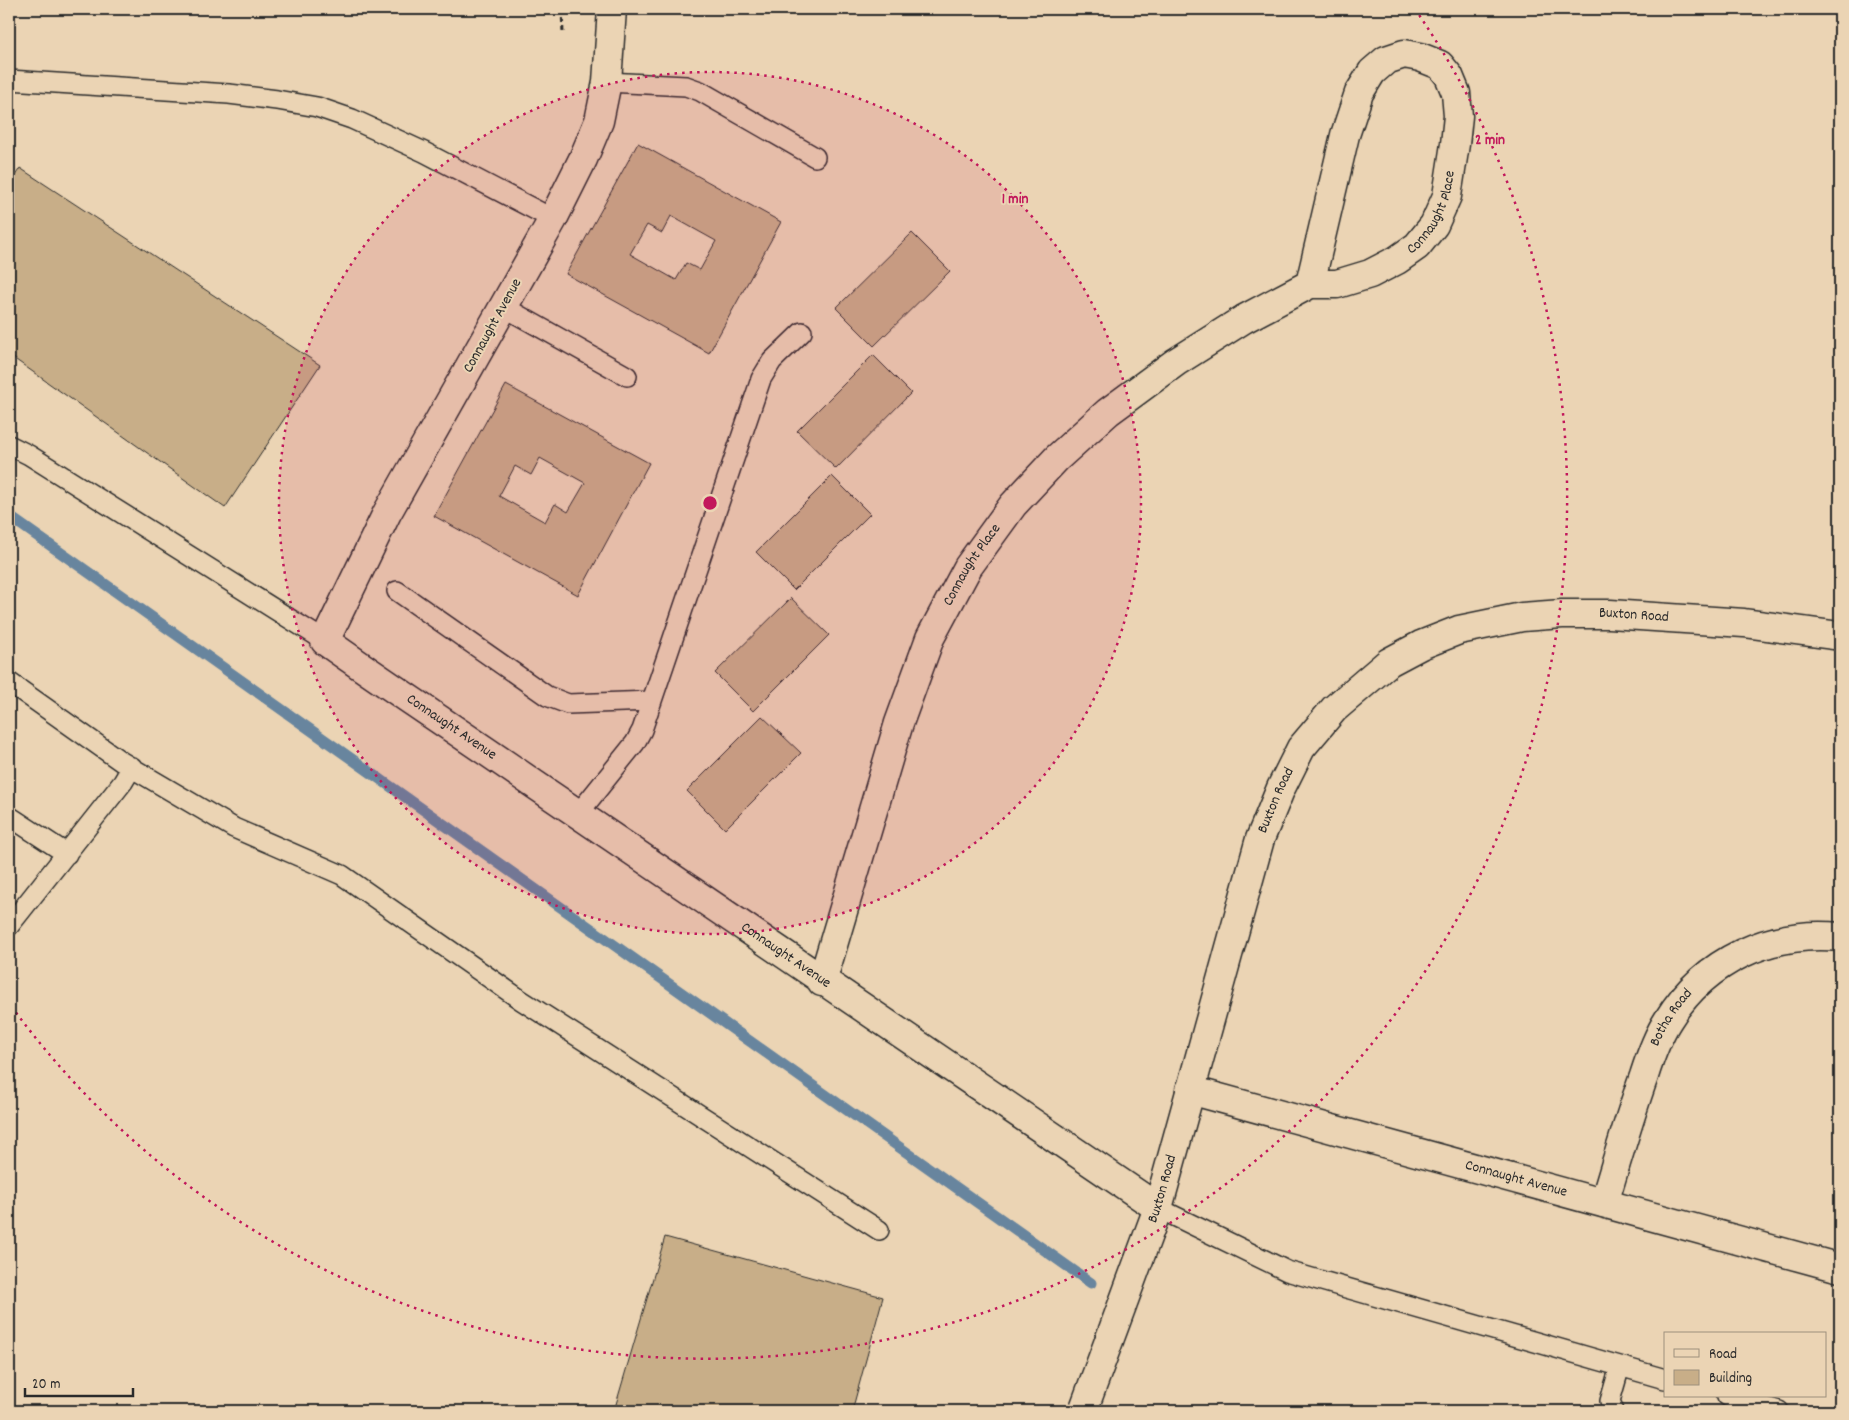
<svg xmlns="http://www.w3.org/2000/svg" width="1849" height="1420" font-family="Dekko,sans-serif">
	<rect width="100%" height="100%" fill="#ebd4b4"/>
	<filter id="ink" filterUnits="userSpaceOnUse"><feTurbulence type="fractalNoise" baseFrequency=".02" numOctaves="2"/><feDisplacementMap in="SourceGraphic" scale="10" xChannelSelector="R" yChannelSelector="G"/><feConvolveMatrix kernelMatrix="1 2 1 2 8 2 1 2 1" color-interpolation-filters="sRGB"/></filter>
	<g filter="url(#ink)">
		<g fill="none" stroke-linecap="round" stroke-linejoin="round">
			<!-- stream -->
			<path stroke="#67859e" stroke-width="11" d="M9 516 1091 1283"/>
		</g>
		<!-- building -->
		<path fill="#c8ae88" stroke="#2b2b2b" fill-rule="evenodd" d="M638 143 781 222 709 353 566 274ZM671 216 716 241 700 270 686 263 676 280 630 254 647 225 662 233Z
			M20 168 320 365 225 508 9 355V185Z
			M912 233 950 271 874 346 836 308Z
			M873 355 911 393 836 469 797 431Z
			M506 385 649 463 578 595 434 516ZM540 458 585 483 568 512 555 504 545 522 499 496 515 466 531 475Z
			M832 476 870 514 794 590 756 552Z
			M791 598 829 635 753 711 715 673Z
			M762 716 801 753 725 829 687 791Z
			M665 1237 883 1297 852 1411H614Z"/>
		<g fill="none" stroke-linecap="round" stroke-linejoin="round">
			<!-- service casing -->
			<g stroke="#2b2b2b" stroke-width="22">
				<path id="service" d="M9 80 229 94 277 100 317 107 352 119 424 152 553 219
					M607 82 686 86 700 91 815 157
					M504 307 627 376
					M9 445 29 455 325 641
					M397 591 547 696 568 704 652 701
					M9 682 122 762 234 828 342 875 521 1000 879 1230
					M578 814 635 743 642 730 761 379 772 361 802 332
					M9 816 67 854
					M9 926 123 782 132 767
					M1158 1208 1287 1271 1665 1379
					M1727 1396 1779 1411
					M1614 1411 1610 1401 1620 1366"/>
			</g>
			<!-- minor casing -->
			<g stroke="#2b2b2b" stroke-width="31">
				<g id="minor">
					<path id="s1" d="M612 9 607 82 599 121 583 159 553 219 387 513 325 641C394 690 465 736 534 784 741 926 949 1067 1158 1208"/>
					<path id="s2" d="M822 982 899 723 930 638 968 567 1013 505 1057 458 1108 412 1176 362 1244 319 1310 284H1337L1370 274 1397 260 1417 246 1434 225 1447 196 1455 144 1458 116 1456 93 1449 76 1440 65 1420 57 1404 54 1386 60 1372 72 1359 93 1345 135 1310 284"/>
					<path id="s3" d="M1190 1090 1840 1268"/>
					<path id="s4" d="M1604 1203C1617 1160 1629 1118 1644 1076 1650 1057 1657 1037 1668 1020 1705 960 1771 930 1840 937"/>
					<path id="s5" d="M1083 1411 1158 1208 1260 839 1281 788 1301 748 1334 709 1389 662 1421 645 1459 630 1522 617 1562 614H1610L1744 623 1840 636"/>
				</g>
			</g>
			<!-- path -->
			<path stroke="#2b2b2b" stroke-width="3" stroke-dasharray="5 4" stroke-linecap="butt" d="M562 9 563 34"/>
			<!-- service -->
			<use href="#service" stroke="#ebd4b4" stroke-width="19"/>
			<!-- minor -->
			<use href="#minor" stroke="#ebd4b4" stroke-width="28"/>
		</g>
	</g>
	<!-- distance rings -->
	<circle cx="710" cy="503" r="431" fill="#c2185b" fill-opacity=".12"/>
	<g fill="none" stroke="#c2185b" stroke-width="2.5" stroke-dasharray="2.5 5">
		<circle cx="710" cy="503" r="431"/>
		<path d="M1415 9A861 861 0 0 1 9 1003"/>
	</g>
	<g text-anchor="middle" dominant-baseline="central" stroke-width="4" stroke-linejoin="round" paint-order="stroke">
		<!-- street labels -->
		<g font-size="15" fill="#2b2b2b" stroke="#ebd4b4">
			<text stroke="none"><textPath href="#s2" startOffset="1044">Connaught Place</textPath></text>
			<text transform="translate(493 326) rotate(-61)">Connaught Avenue</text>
			<text stroke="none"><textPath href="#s2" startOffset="445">Connaught Place</textPath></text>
			<text stroke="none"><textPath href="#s5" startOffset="1076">Buxton Road</textPath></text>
			<text stroke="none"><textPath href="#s1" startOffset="854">Connaught Avenue</textPath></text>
			<text stroke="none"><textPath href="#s5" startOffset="641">Buxton Road</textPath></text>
			<text stroke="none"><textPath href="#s1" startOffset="1259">Connaught Avenue</textPath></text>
			<text stroke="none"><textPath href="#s4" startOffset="198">Botha Road</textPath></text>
			<text stroke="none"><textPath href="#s3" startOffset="338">Connaught Avenue</textPath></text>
			<text stroke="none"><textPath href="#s5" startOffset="236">Buxton Road</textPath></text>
		</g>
	</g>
	<circle cx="710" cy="503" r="8" fill="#c2185b" stroke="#ebd4b4" stroke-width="2.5"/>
	<g font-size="15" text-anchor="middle" font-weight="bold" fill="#c2185b" stroke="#ebd4b4" stroke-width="4" stroke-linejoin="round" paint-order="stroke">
		<text x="1490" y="144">2 min</text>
		<text x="1015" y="203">1 min</text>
	</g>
	<!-- margin -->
	<rect width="1849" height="1420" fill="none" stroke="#ebd4b4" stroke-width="30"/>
	<rect x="15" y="15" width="1819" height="1390" fill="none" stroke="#2b2b2b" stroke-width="2" filter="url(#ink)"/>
	<!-- legend -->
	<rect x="1664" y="1332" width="162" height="65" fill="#ebd4b4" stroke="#9e907d"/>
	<rect x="1674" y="1349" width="25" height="8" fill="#ebd4b4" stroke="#9e907d"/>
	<text x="1709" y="1358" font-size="15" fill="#2b2b2b">Road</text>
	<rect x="1674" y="1370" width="25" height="15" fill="#c8ae88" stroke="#9e907d"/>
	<text x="1709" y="1382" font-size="15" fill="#2b2b2b">Building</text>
	<!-- scale -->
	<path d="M25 1388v8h108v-8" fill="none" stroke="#2b2b2b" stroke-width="2.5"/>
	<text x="32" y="1388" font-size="15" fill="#2b2b2b" stroke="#ebd4b4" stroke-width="4" paint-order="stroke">20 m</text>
</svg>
